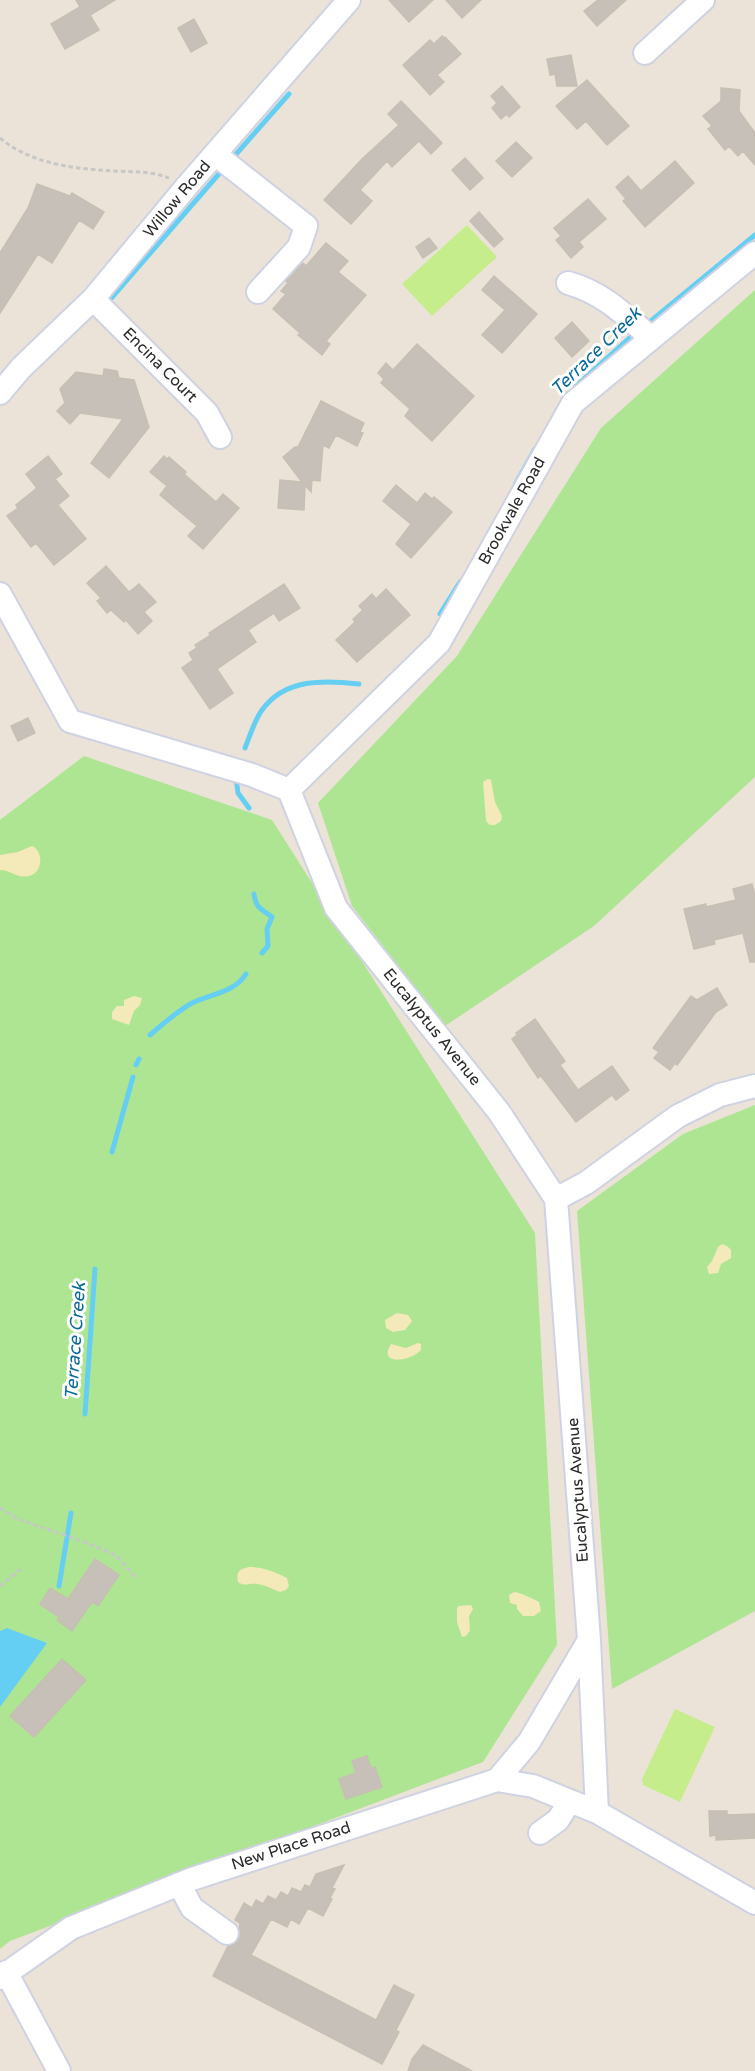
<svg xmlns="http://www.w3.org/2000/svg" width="755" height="2071" font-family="'Varela Round',sans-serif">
	<rect width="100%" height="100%" fill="#ebe3d8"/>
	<!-- green -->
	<path fill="#aee592" d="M755 290V777L594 926 445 1026 352 906 318 803 457 656 601 428Z
		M84 756 272 820 535 1233 557 1645 483 1762 10 1941 0 1949V820Z
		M755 1105V1611L612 1689 577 1211 683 1134Z"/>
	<!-- sand -->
	<path fill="#f3e9b9" d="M488 779 491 780 495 802 502 816 501 821 495 825H490L486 821 483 782Z
		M32 846C44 851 43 873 29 876 17 879 11 870 0 870V855L18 852Z
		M134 996 142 998 140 1005 134 1011 129 1025 112 1019V1012L117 1006H124V1000Z
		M722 1244 727 1246 731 1250V1258L721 1264 718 1273 709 1274 707 1267 712 1261 718 1247Z
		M397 1313 408 1315 412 1321 405 1330 393 1332 386 1328 385 1320Z
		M418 1343 421 1344V1350C410 1362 377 1366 391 1344L406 1348Z
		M249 1567C263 1567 275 1572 287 1578L289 1586 286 1590 280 1592C272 1589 266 1585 257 1584 249 1583 245 1587 238 1582 236 1572 239 1569 249 1567Z
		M514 1592C519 1592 534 1599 539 1602L541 1611 534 1616H523L517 1609V1605L510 1603 509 1595Z
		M471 1605 473 1609 469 1616 470 1631 466 1636 462 1637 457 1622V1608L459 1606Z"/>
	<!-- pitch -->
	<path fill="#c5ed8c" d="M467 225 497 257 432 316 402 284Z
		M675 1709 715 1727 680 1802 643 1785 642 1779Z"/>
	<!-- water -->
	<path fill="#65cef3" d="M7 1628 47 1643 0 1707V1631Z"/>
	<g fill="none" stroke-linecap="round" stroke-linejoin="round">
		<!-- stream -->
		<path stroke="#65cef3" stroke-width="5" d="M231 160 289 94
			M107 303 224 168
			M646 325 755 235
			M576 386 636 332
			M516 483 535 449
			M440 614 460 582
			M245 748C250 736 254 721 262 710 285 678 325 680 359 684
			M236 778 238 793 249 808
			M254 894C256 909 262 909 272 917L267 929 268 946 262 953
			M150 1035C163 1024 176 1012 192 1003 210 994 234 993 246 974
			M136 1065 139 1059
			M112 1152 133 1077
			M85 1414 95 1269
			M59 1586 71 1513"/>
	</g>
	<!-- building -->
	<path fill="#c6c0b8" stroke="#c6bfb2" stroke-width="1.5" d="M76 0H115L90 15 99 30 65 49 51 24 80 7Z
		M389 0H433L409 22Z
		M446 0H481L462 18Z
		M598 0H626L597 26 584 11Z
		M194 19 207 43 191 52 178 28Z
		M442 36 444 38 445 37 461 54 437 75 444 82 430 95 403 65 430 40 434 44Z
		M571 55 577 86H557L555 74 550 75 547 59Z
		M587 80 629 126 607 145 586 121 577 129 556 106Z
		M502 86 520 107 509 117 507 114 501 119 492 108 497 103 491 96Z
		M721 88 740 90 739 111 755 133V165L743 151 738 156 729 146 725 150 708 129 712 126 703 116 721 101Z
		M401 101 442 143 431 154 419 141 392 167 387 161 360 190 372 201 351 224 324 200 362 159 399 125 388 114Z
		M516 142 532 158 512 177 496 161Z
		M465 158 483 178 470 190 452 170Z
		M675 161 694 183 645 227 623 201 626 199 616 187 628 176 641 191Z
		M37 184 70 196 72 193 104 212 93 229 79 220 52 263 38 254 0 313V253L28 208Z
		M588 199 606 219 579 242 583 247 571 258 556 240 561 236 554 228Z
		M479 212 503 239 494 247 470 221Z
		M429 238 437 248 423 258 416 247Z
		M326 243 348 261 338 272 366 295 326 341 330 344 322 355 298 335 300 333 273 309 286 294 281 291 288 283 286 281 303 263 306 266Z
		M494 276 537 314 502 353 482 335 505 310 482 290Z
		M572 322 589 341 572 357 555 338Z
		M417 344 474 396 432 441 405 416 410 409 381 383 384 379 378 373 386 363 393 370Z
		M104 369 117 371 119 378 134 380 149 427 109 478 91 463 123 419 80 413 70 424 57 411 65 403 60 389 76 372 103 376Z
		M321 401 364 423 360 432 363 433 357 446 336 435 329 448 323 445 320 481 312 480 311 492 305 485 304 510 278 508 280 480 302 482 283 457 295 447H298Z
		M48 456 62 474 55 479 69 496 58 505 86 539 54 565 36 543 31 547 7 516 18 508 16 505 37 488 26 474Z
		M164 456 167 459 169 457 186 472 184 474 216 502 223 494 239 508 203 549 188 536 197 526 160 495 167 486 150 472Z
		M396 485 417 503 425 493 432 499 434 497 452 512 411 558 396 544 411 524 383 501Z
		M106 566 129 592 139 584 156 602 144 612 152 621 138 634 126 620 124 622 111 610 107 613 97 601 101 598 87 583Z
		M284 584 300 608 279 621 274 613 248 630 256 642 217 669 233 693 210 709 182 668 193 660 189 653 197 648 195 645 211 635 209 633Z
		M386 589 410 615 357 662 336 640 355 622 353 619 363 610 359 606 372 594 376 599Z
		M28 718 35 733 18 741 11 726Z
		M752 884 755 896V962H750L743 933 714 940 715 944 694 949 684 909 706 904V907L736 900 733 889Z
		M717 988 727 1005 716 1012 677 1065 675 1063 670 1070 654 1058 659 1052 653 1048 691 996 697 1000Z
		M535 1019 565 1061 560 1065 578 1090 612 1066 629 1090 616 1100 612 1095 576 1122 541 1076 538 1078 512 1039 517 1035 516 1033Z
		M95 1559 119 1575 98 1606 92 1602 72 1631 57 1620 59 1617 40 1604 50 1588 68 1599Z
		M62 1659 86 1680 34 1737 10 1716Z
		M367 1756 371 1768 375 1767 382 1787 346 1799 339 1779 356 1773 352 1761Z
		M709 1811H727V1815L755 1814V1838L716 1840V1835L710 1836Z
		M344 1865 332 1888 335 1889 330 1898 332 1899 323 1916 308 1908 299 1924 291 1919 287 1927 271 1919 251 1955 376 2020 394 1985 414 1995 396 2030 399 2032 382 2064 213 1976 228 1946 238 1940 240 1923 235 1920 244 1903 252 1908 256 1900 263 1904 268 1896 276 1900 281 1892 288 1896 292 1888 301 1892 305 1885 310 1887 316 1874Z
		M423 2045 472 2071H408L412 2059Z"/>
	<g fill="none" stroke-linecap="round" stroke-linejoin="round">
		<!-- minor casing -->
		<g stroke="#ced2e2" stroke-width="26">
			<path id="minor" d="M645 53 703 0
				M215 154 306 226 299 247 258 292
				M568 283C602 292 625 315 651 338
				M93 299 207 413 220 437
				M0 393 21 368 93 299 187 186 349 0
				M0 594 70 721 252 775 289 790 336 908 499 1112 556 1199 589 1640 597 1812 755 1903
				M289 790 439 643 573 403 755 253
				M556 1199 586 1183 678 1116 720 1095 755 1086
				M497 1780 529 1742 589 1640
				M540 1833 558 1820 570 1801
				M179 1884 192 1908 227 1933
				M6 1972 59 2071
				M0 1978 71 1928 192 1879 497 1780 533 1786 597 1812"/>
		</g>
		<!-- path -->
		<path stroke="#c7c7c7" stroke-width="3" stroke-dasharray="4.5 3" stroke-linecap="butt" d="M0 138C31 164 75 169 114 171 133 172 151 171 169 178
			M0 1508 18 1519 90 1544 117 1556 135 1577
			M0 1586 21 1569"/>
		<!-- minor -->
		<use href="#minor" stroke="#fff" stroke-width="22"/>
	</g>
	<g text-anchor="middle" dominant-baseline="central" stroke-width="6" stroke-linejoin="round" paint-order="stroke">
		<!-- street labels -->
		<g font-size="16" fill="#282828" stroke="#fff">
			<text transform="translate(177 199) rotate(-50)">Willow Road</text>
			<text transform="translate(160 365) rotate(45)">Encina Court</text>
			<text transform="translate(512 511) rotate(-61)">Brookvale Road</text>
			<text transform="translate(432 1027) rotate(51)">Eucalyptus Avenue</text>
			<text transform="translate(578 1490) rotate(-94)">Eucalyptus Avenue</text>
			<text transform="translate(291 1846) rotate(-18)">New Place Road</text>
		</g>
		<!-- water labels -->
		<g font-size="18" font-style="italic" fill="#086a9c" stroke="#fff">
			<text transform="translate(596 351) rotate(-44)">Terrace Creek</text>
			<text transform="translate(75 1341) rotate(-86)">Terrace Creek</text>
		</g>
	</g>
</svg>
